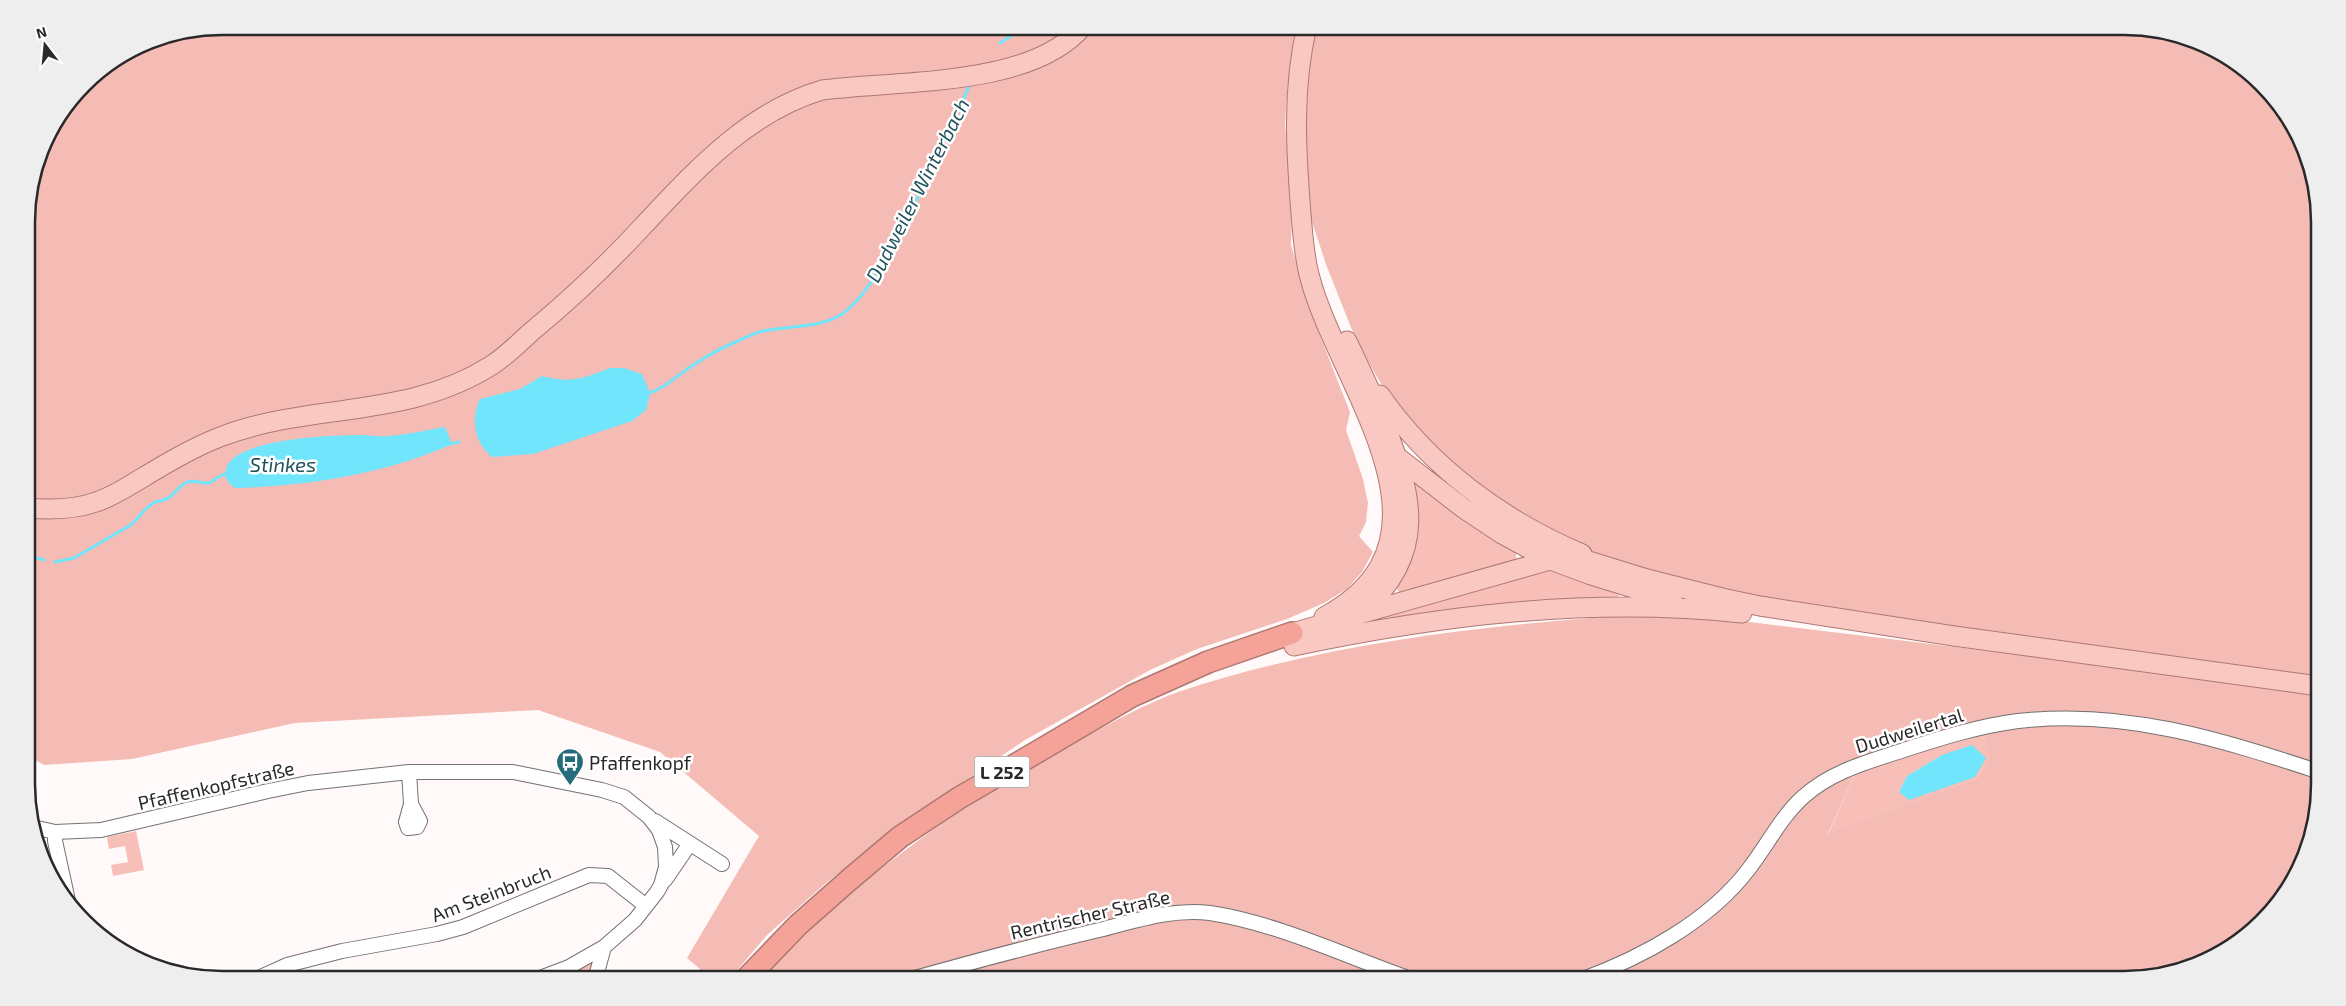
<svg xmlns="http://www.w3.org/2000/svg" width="2346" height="1006" font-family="'Exo 2',sans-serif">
	<rect width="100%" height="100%" fill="#fffaf9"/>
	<!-- green -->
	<path fill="#f8bfb8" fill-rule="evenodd" d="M1414 476 1517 548 1516 560 1400 594 1395 585 1416 541Z
		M1550 567 1618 592 1620 600 1375 623 1374 616Z
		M1982 732 1989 758 1977 778 1828 835 1855 772ZM1942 755 1899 792 1907 776Z
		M136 831 144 870 113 876 111 865 128 862 125 846 109 849 107 837Z
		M593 961 590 975 572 972Z"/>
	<!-- forest -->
	<path fill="#f4bcb5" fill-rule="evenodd" d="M222 26H1070L1043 47 996 64 867 77 804 88 603 257 550 306 489 357 463 372 397 396 296 410 96 493C73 500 52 501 27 499V209L47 135 93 75 147 41Z
		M1094 26H1298L1288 83 1285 123 1292 212 1291 245 1311 313 1350 412 1346 430 1363 479 1368 503 1366 522 1359 536 1373 552 1362 572 1347 589 1324 603 1287 619 1197 649 1150 670 1025 740 904 822 826 883 767 935 729 980H694L700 969 687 958 759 836 660 752 538 710 295 723 132 759 44 765 28 756 27 515 169 470 234 439 446 396 709 168 753 132 778 117 824 97 967 84 1076 44Z
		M1316 26H2124L2199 41 2243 67 2279 103 2305 147 2318 197 2319 677 2023 638 1744 596 1617 562 1549 534 1505 509 1406 422 1377 377 1356 340 1327 267 1309 213 1303 122 1307 76Z
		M1615 616 1709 617 2103 665 2319 694 2320 784 2305 859 2279 903 2233 947 2187 969 2136 979 759 980C849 884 965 800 1081 739 1113 722 1146 703 1181 691 1321 645 1468 627 1615 616ZM1982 732 1989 758 1977 778 1828 834 1855 772Z"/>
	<!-- water -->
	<path fill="#70e5fb" d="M610 368H624L642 374 650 393 646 410 632 421 533 454 492 457C475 444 470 419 480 399L520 389 542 376C572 384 583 378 610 368Z
		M445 427 452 444C386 474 308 486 235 488 228 483 224 479 226 469 233 438 335 435 362 435 370 435 379 437 388 436 407 435 426 430 445 427Z
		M1972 745 1986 758 1975 777 1909 800 1899 792 1907 776 1942 755Z"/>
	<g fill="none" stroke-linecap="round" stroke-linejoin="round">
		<!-- stream -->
		<path stroke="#70e5fb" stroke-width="3" d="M1000 43 1026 26
			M647 394C666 388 678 374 695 364 708 355 723 347 738 341 746 337 754 333 763 331 787 326 815 328 837 317 883 295 943 137 969 87
			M450 444 459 442
			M27 555 44 560
			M55 562 74 558 129 526C138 520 142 510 152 504 157 500 165 501 170 497 176 492 181 484 188 482 196 479 204 486 211 482 218 478 220 474 228 474"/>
		<!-- minor casing -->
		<g stroke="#757170" stroke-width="16">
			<path id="minor" d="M409 772 411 804 406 822 408 828 417 827 420 821 411 804
				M655 821 722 864
				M33 827 55 832 101 830 268 791 308 783 409 772H513L602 790 624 797 649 817 659 830 665 847 666 867 661 885 657 892 635 920 604 947 595 980
				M55 832V841L69 905
				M665 880 689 845
				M540 978 569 967 604 947
				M547 978 574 980
				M1583 979C1643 957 1709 921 1748 870 1767 846 1780 818 1803 797 1832 771 1868 762 1904 750 1941 738 1979 726 2018 721 2125 709 2219 739 2320 772
				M254 980 287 965 342 951 437 934 463 927 589 875 608 876 646 906
				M908 980C972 962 1035 945 1099 930 1135 921 1172 908 1210 913 1280 924 1345 956 1411 979"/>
		</g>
		<!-- major casing -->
		<g stroke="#ae7871" stroke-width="21">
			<path id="major" d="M1307 26C1292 89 1296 151 1301 214 1303 236 1304 257 1310 278 1338 385 1472 538 1324 617
				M1347 341C1360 368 1372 394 1383 421 1413 494 1429 554 1361 612
				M1380 395C1430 467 1502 520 1582 554
				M1396 456 1463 508 1502 534 1548 559 1591 575 1672 600
				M27 508C51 510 74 510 96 502 112 497 127 487 142 478 167 463 192 448 220 437 310 402 406 420 492 365 506 356 519 343 531 332 571 299 608 264 643 226 695 171 746 113 822 90 896 80 1032 88 1083 26
				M1292 633 1564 556 1576 557 1647 579 1722 598 1760 606 1954 636 2319 686
				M1294 646C1441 615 1591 597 1742 613"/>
		</g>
		<!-- highway casing -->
		<g stroke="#ae7871" stroke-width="24">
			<path id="highway" d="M745 980 798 925 849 880 900 837 959 798 1132 696 1208 662 1292 633"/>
		</g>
		<!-- minor -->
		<use href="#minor" stroke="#fff" stroke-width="14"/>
		<!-- major -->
		<use href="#major" stroke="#f9c8c2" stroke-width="19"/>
		<!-- highway -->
		<use href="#highway" stroke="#f5a399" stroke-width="21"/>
	</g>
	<!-- icons -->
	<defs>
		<g id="bus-pin" transform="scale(1.4375)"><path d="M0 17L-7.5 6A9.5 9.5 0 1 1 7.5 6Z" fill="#246c79" stroke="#fff"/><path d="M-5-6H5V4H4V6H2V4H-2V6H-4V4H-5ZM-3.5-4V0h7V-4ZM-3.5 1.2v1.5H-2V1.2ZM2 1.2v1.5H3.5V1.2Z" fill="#fff"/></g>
	</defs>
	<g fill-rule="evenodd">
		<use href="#bus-pin" x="570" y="762"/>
	</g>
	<g text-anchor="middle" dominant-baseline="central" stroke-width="5" stroke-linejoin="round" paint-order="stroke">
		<!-- shield labels -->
		<rect fill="#fff" stroke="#6a6868" stroke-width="1" x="974.5" y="756.5" width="55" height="31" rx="4"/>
		<g font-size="18" font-weight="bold" fill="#2a2828">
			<text x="1002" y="772">L 252</text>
		</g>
		<!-- street labels -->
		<g font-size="19" fill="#2a2828" stroke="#fff">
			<text transform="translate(1909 730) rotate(-17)">Dudweilertal</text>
			<text transform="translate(216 785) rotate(-13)">Pfaffenkopfstraße</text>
			<text transform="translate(491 893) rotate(-21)">Am Steinbruch</text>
			<text transform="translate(1090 914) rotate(-13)">Rentrischer Straße</text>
		</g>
		<!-- poi labels -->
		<g font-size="19" fill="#2a2828" stroke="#fff" text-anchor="start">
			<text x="589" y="762">Pfaffenkopf</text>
		</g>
		<!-- water labels -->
		<g font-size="20" font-style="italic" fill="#20535c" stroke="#fff">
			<text transform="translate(917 190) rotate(-63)">Dudweiler Winterbach</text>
			<text x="283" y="464">Stinkes</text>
		</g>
	</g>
	<!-- crop -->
	<path d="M0 0H2346V1006H0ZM222 35H2124A187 187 0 0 1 2311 222V784A187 187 0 0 1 2124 971H222A187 187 0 0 1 35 784V222A187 187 0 0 1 222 35Z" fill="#eee" fill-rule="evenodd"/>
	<path fill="none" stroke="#2a2828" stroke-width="2.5" d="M222 35H2124A187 187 0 0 1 2311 222V784A187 187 0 0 1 2124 971H222A187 187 0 0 1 35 784V222A187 187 0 0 1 222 35Z"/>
	<!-- north arrow -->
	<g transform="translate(45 45) rotate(344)" stroke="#ffffff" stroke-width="4" paint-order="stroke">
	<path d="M0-4L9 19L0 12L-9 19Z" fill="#2a2828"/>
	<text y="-8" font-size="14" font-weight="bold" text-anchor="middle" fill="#2a2828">N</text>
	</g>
</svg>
